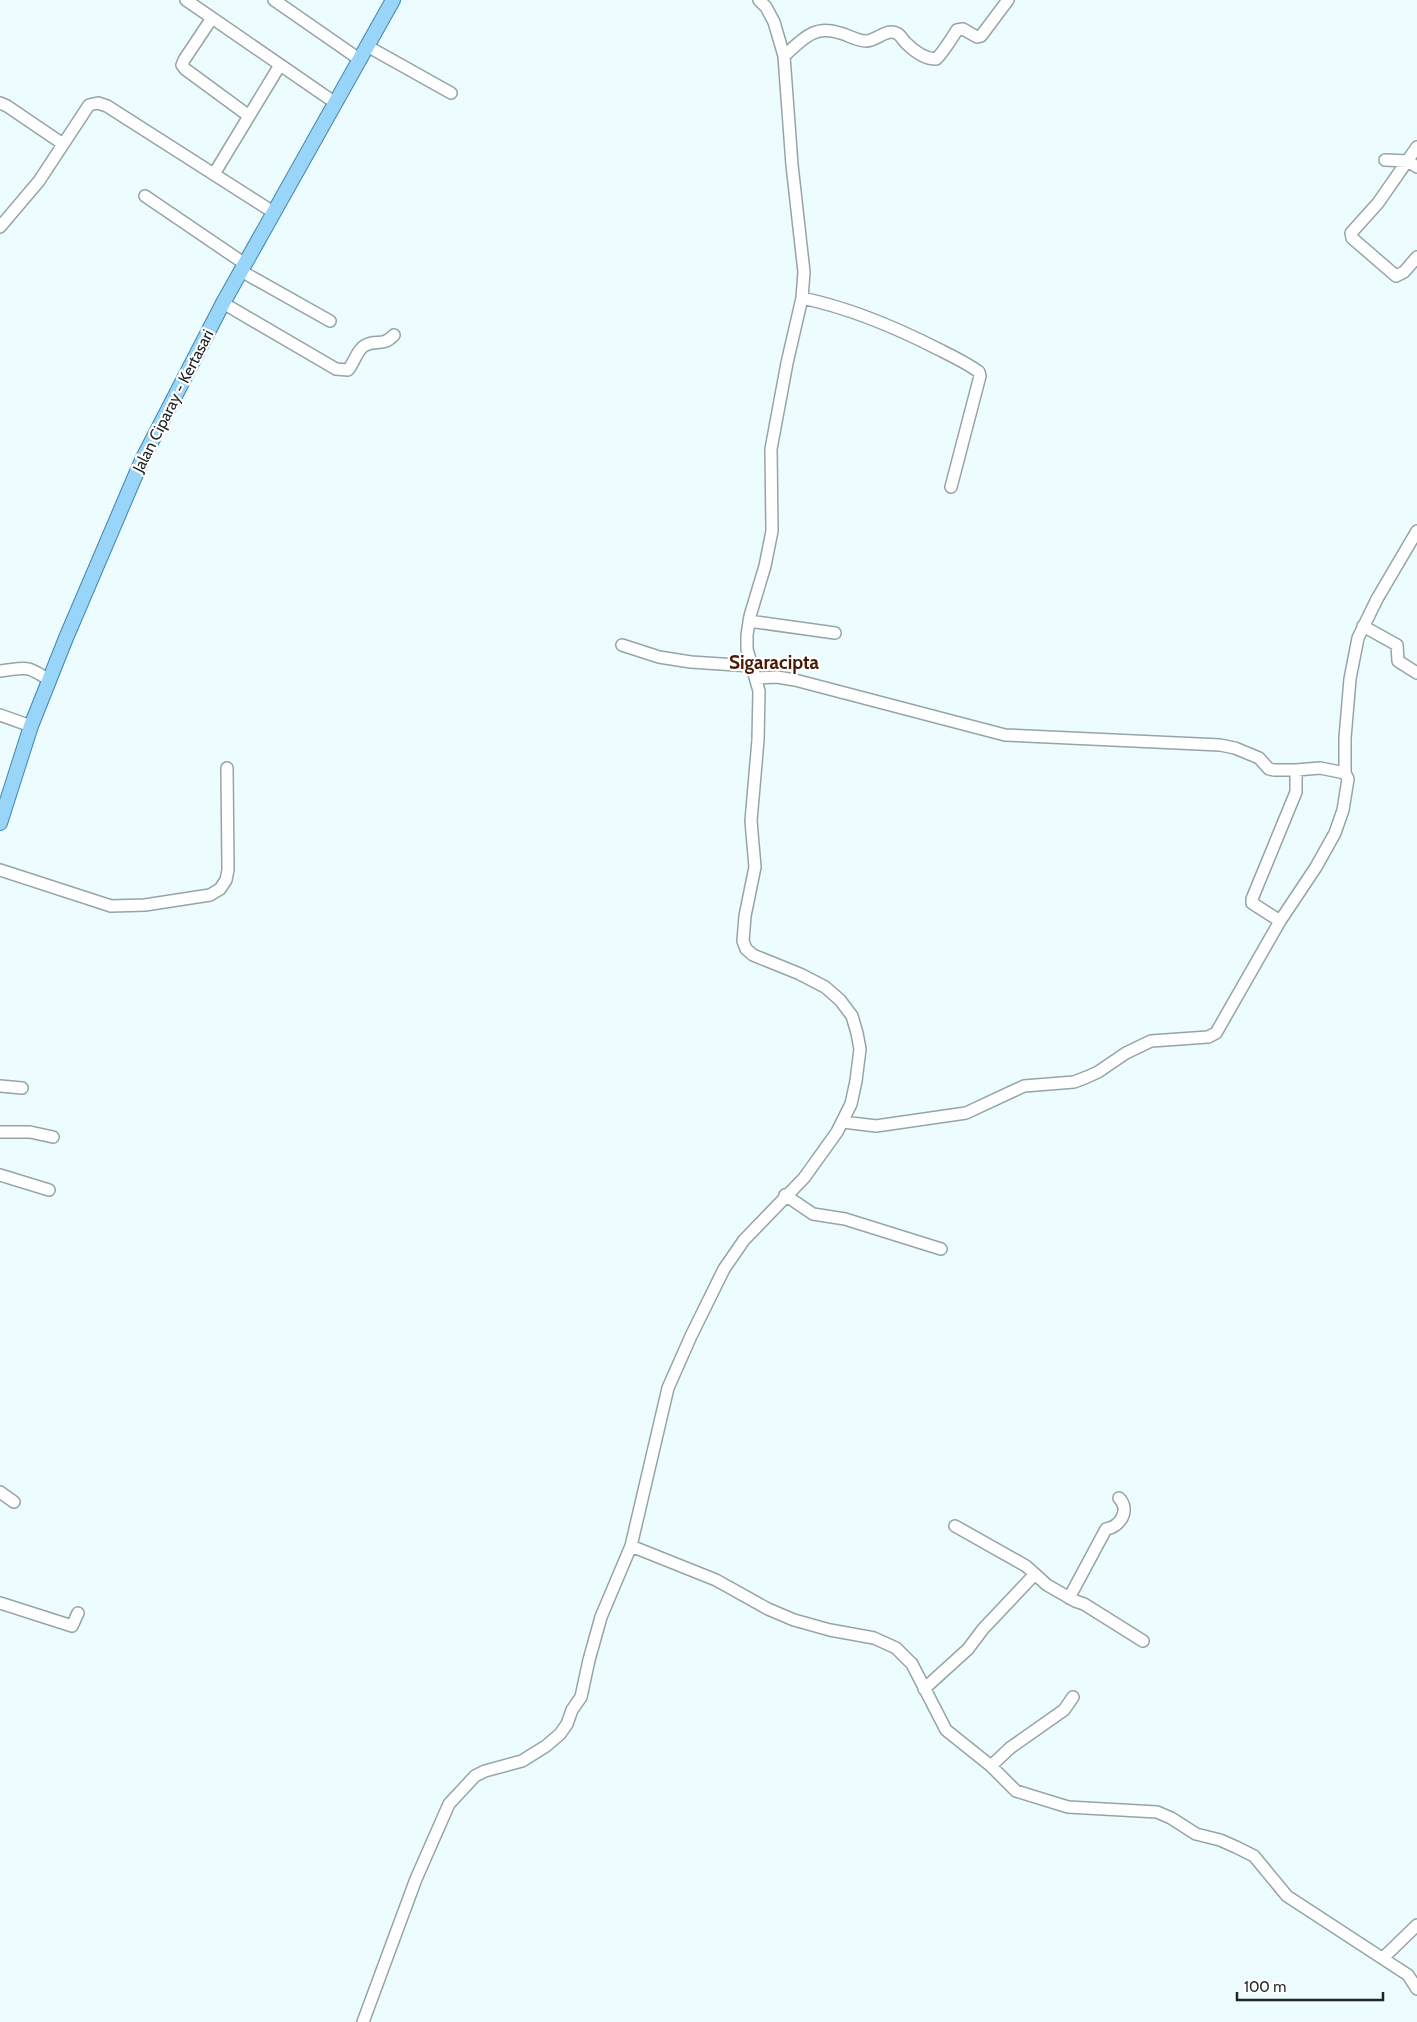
<svg xmlns="http://www.w3.org/2000/svg" width="1417" height="2022" font-family="Cabin,sans-serif">
	<rect width="100%" height="100%" fill="#edfdff"/>
	<g fill="none" stroke-linecap="round" stroke-linejoin="round">
		<!-- minor casing -->
		<g stroke="#96a4a6" stroke-width="14">
			<path id="minor" d="M186 0 334 102
				M274 0 359 59
				M212 18 184 60 182 65 185 69 249 116
				M367 46 451 93
				M784 56C802 40 814 24 840 33 848 35 857 41 866 41 877 41 887 27 898 34 901 36 903 40 906 43 913 50 925 59 936 59 942 54 952 38 957 30L963 29 977 37 981 36 1008 0
				M0 103 7 106 63 144
				M1417 147 1378 203 1351 233 1352 238 1396 276 1404 272 1417 257
				M1385 160 1408 161 1417 167
				M214 174 280 65
				M145 196 245 264
				M0 227 39 181 89 105 98 103 107 106 273 212
				M241 271 330 321
				M802 298C850 308 895 327 938 349 952 356 967 363 979 372L980 376 951 487
				M223 303 336 369 348 370C354 363 357 350 364 346 376 338 382 348 394 335
				M749 621 835 633
				M1363 626 1397 645 1398 661 1417 673
				M622 645 659 657 691 662 751 666
				M0 671C27 668 25 664 49 680
				M756 678 777 677 795 680 1005 735 1220 745 1235 748 1259 758 1269 769 1274 770H1296L1320 768 1345 773
				M0 715 31 726
				M0 870 111 906 145 905 210 895 220 889 226 880 228 870 227 768
				M1280 921 1252 903V899L1296 792V770
				M0 1086 22 1088
				M843 1122 876 1126 966 1113 1024 1086 1074 1082 1087 1077 1098 1072 1126 1053 1151 1041 1208 1037 1216 1033 1280 921 1316 867 1335 833 1343 810 1348 779 1345 773V738L1350 679 1358 638 1377 599 1417 531
				M0 1132H30L53 1137
				M0 1175 49 1190
				M785 1195 813 1214 845 1219 941 1249
				M0 1492 14 1502
				M955 1526 1026 1566 1047 1585 1075 1601 1084 1604 1143 1641
				M631 1546 716 1580 768 1609 794 1620 830 1630 874 1638 896 1648 912 1664 946 1730 991 1766 1016 1791 1068 1807 1157 1812 1171 1818 1196 1834 1220 1840 1236 1847 1254 1856 1287 1896 1408 1975 1417 1989
				M1069 1598 1106 1529C1120 1527 1131 1510 1119 1498
				M0 1603 72 1626 78 1613
				M924 1689 968 1649 983 1629 1035 1574
				M991 1766 1010 1748 1064 1710 1073 1697
				M1383 1958 1417 1925
				M363 2022 416 1879 449 1804 475 1776 485 1771 522 1761 546 1746 560 1734 567 1724 572 1710 581 1697 589 1660 601 1617 631 1546 668 1388 691 1336 724 1269 744 1240 804 1178 837 1132 851 1104 856 1081 860 1049 857 1033 852 1016 840 1000 825 987 800 974 753 955 746 949 743 941 745 916 755 867 751 821 758 740 759 691 747 649V635L750 616 765 566 772 531 771 449 787 363 802 298 804 272 792 165 784 56 774 22 766 7 759 0"/>
		</g>
		<!-- major casing -->
		<g stroke="#4285ad" stroke-width="16">
			<path id="major" d="M0 823 31 726 66 638 142 460 223 303 393 0"/>
		</g>
		<!-- minor -->
		<use href="#minor" stroke="#fff" stroke-width="11"/>
		<!-- major -->
		<use href="#major" stroke="#99d4f9" stroke-width="14"/>
	</g>
	<g text-anchor="middle" dominant-baseline="central" stroke-width="4.5" stroke-linejoin="round" paint-order="stroke">
		<!-- street labels -->
		<g font-size="16" fill="#202626" stroke="#fff">
			<text transform="translate(173 401) rotate(-63)">Jalan Ciparay - Kertasari</text>
		</g>
		<!-- quarter labels -->
		<g font-size="19" font-weight="bold" fill="#4a1a04" stroke="#fff">
			<text x="774" y="662">Sigaracipta</text>
		</g>
	</g>
	<!-- scale -->
	<path d="M1237 1992v8h146v-8" fill="none" stroke="#202626" stroke-width="2.5"/>
	<text x="1244" y="1992" font-size="15" fill="#202626" stroke="#ffffff" stroke-width="4" paint-order="stroke">100 m</text>
</svg>
